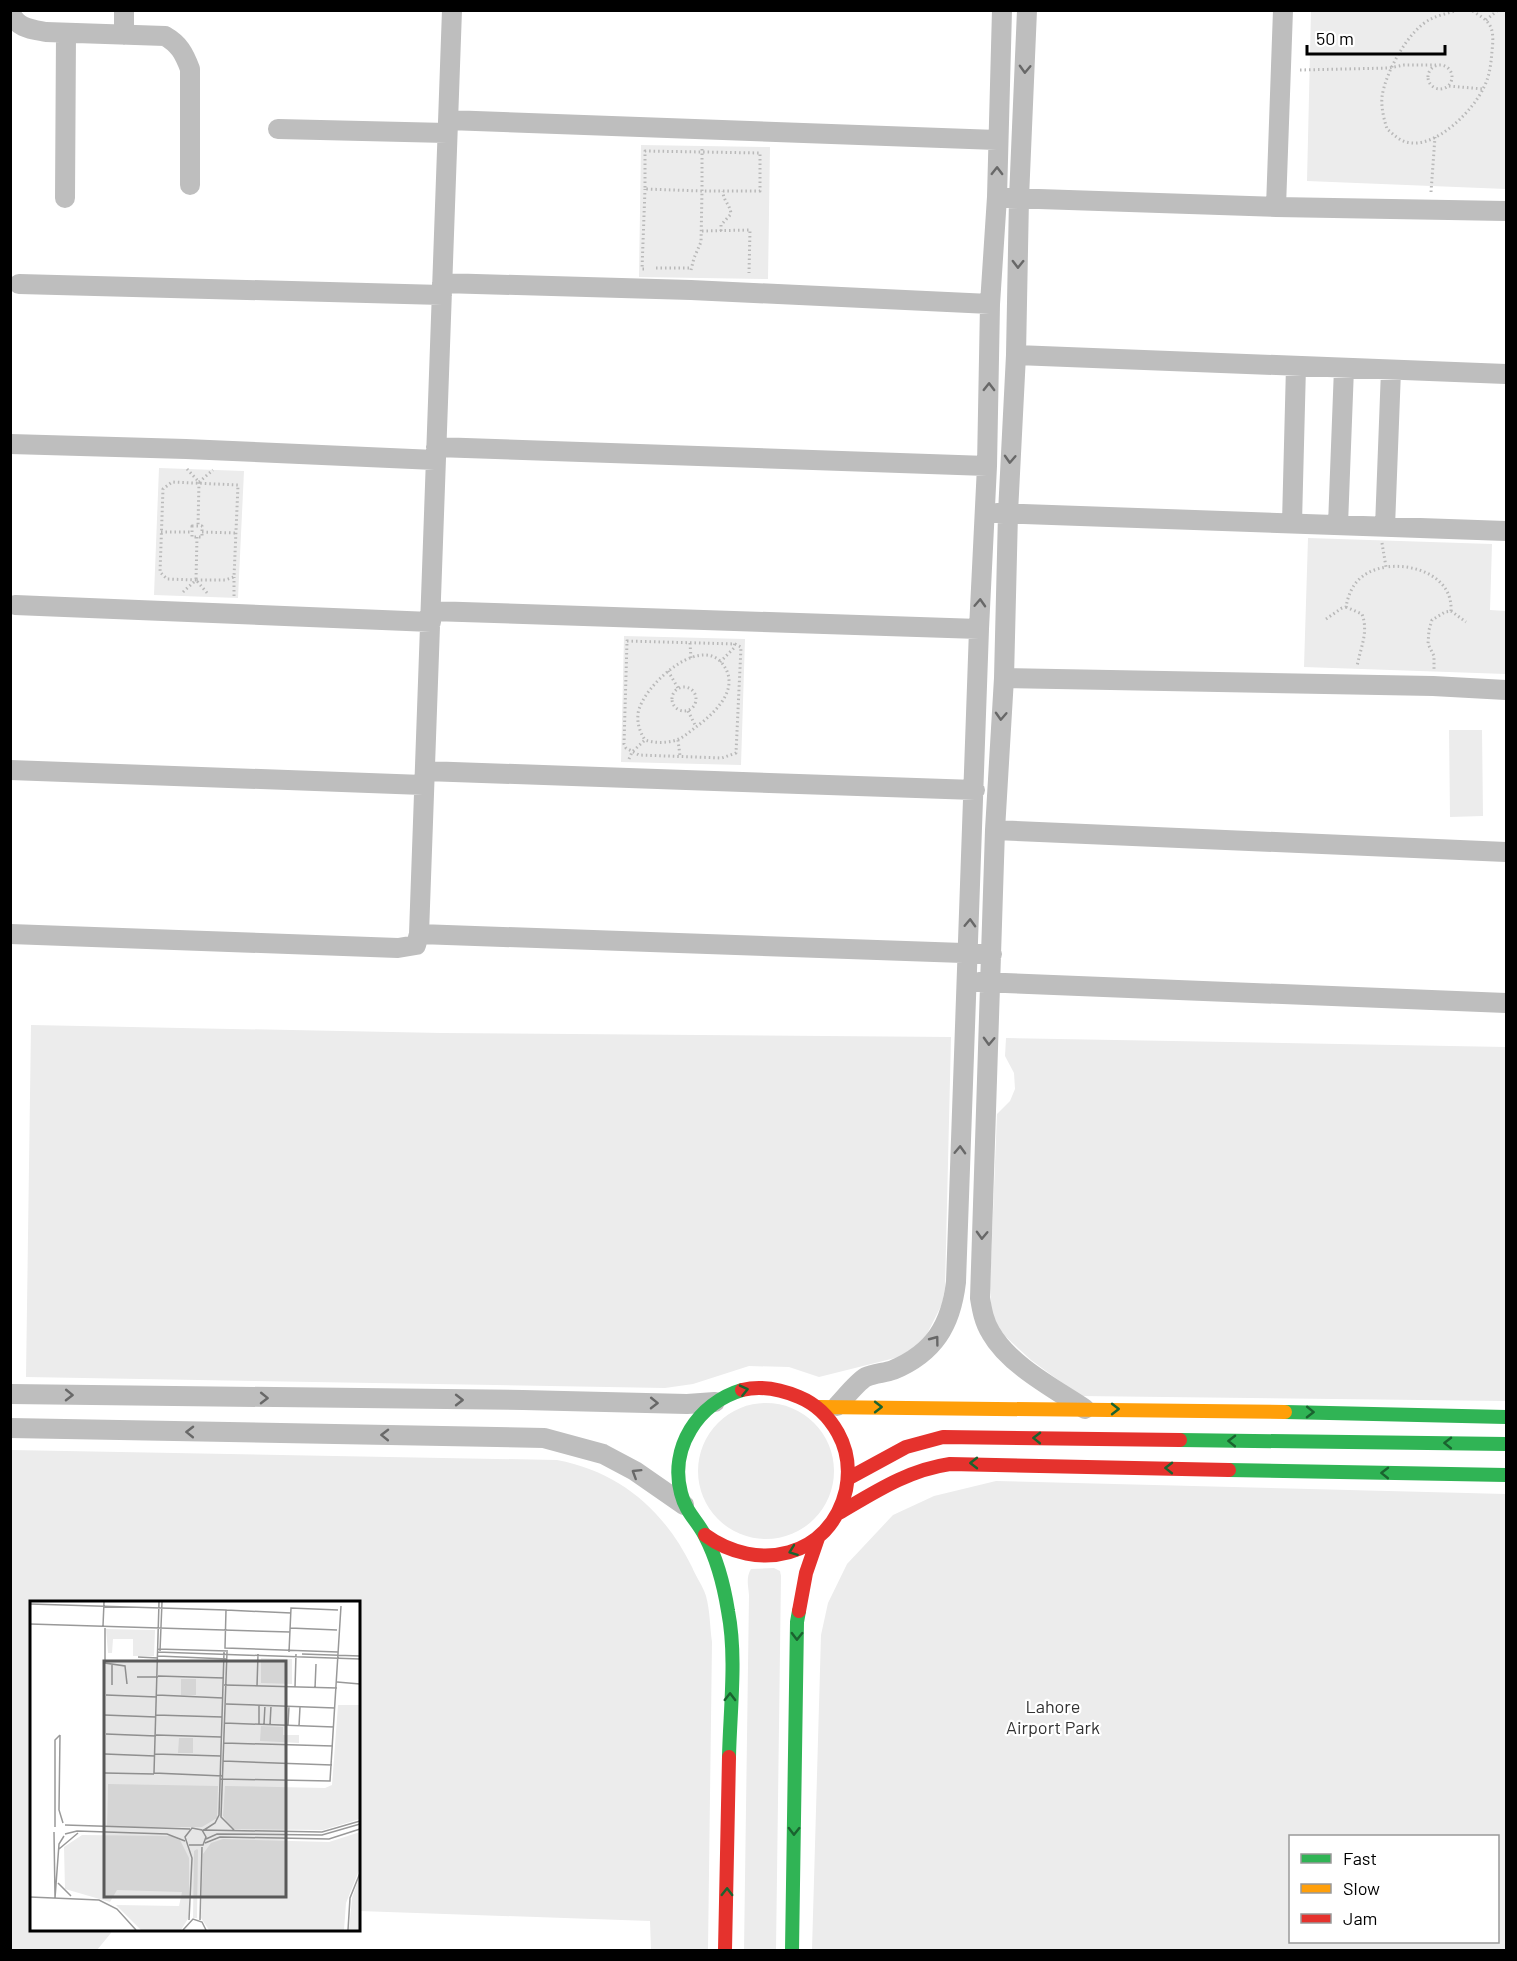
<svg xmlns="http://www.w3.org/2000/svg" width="1517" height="1961" font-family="Barlow,sans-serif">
	<rect width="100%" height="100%" fill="#fff"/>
	<!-- green -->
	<path fill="#ececec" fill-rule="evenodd" d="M1311 11H1506V189L1307 181Z
		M641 145 770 147 768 279 639 277Z
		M159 468 244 471 238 598 154 595Z
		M1308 538 1492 544 1490 610 1506 611V674L1304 667Z
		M624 636 745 639 741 765 621 762Z
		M1449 730H1482L1483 816 1450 817Z
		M31 1025 441 1033 951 1037 945 1288 942 1304 926 1336 913 1348 899 1357 819 1377 789 1367 749 1366 693 1384 665 1388 26 1377Z
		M1006 1038 1506 1047V1401L1080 1396 1031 1360 1005 1336 992 1318 990 1288 997 1114 1010 1101 1015 1089 1014 1073 1005 1056Z
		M698 1471a68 68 0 1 1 136 0a68 68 0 1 1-136 0Z
		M11 1450 557 1460C620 1472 664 1510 692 1567 696 1577 703 1586 706 1596 710 1610 710 1628 712 1642L708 1950H651L650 1921 359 1911 358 1602H32V1930H111V1933L97 1950H11Z
		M996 1481 1506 1494V1950H812L821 1635 828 1603 847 1564 893 1515 934 1496ZM1290 1836H1498V1942H1290Z
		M774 1568 780 1571 781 1576 776 1950H744L749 1595C748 1585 746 1577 751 1569Z"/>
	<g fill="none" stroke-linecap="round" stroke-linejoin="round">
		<!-- path -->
		<path stroke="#b9b9b9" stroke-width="3" stroke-dasharray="1.5 3" stroke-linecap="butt" d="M1458 10C1449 13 1439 15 1431 19 1409 29 1385 73 1382 97 1381 108 1384 119 1387 129 1393 134 1399 140 1406 142 1435 150 1473 111 1484 87 1490 75 1491 63 1492 51 1493 42 1494 31 1489 24 1485 18 1477 14 1471 10
			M1486 20 1498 10
			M1428 77a12 12 0 1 1 24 0a12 12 0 1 1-24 0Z
			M1300 70 1389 68 1404 65H1436
			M1449 86 1483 89
			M1431 192 1435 137
			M702 231 750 230 749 273
			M721 231V225L731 214C730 204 723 201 723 191
			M656 268H692
			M644 269H642L645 189
			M691 270 694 258 701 242 702 191 645 189V151L760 153V191H702V148
			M187 469 199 482 198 526
			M199 482 213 470
			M192 526H202V537H192Z
			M161 532H192
			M202 532 236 533
			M197 537 196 580 208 594
			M1382 543 1386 567C1415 563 1453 577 1451 611L1445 612 1432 620 1429 630 1428 644 1434 656V669
			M183 592 196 580H225L234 577 238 485 172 482 163 489 160 572 167 579 196 580
			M234 596V577
			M1346 607 1362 614C1369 633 1360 648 1357 667
			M1451 611 1466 622
			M1326 619 1342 608 1346 607C1350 584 1362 571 1386 567
			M627 641 735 644 741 647 736 753 722 758 639 755 626 748 624 744Z
			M690 643 691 658
			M720 662 734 648 735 642
			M668 671 678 688
			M672 699a12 12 0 1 1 24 0a12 12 0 1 1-24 0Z
			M688 711 696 727
			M678 740 680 756
			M629 759 632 752 645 740C654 743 664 743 673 741 682 739 689 732 696 727 715 713 743 687 721 662 697 636 641 688 638 714 637 724 640 732 645 740"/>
		<!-- street -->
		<path stroke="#bebebe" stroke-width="20" d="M452 10 419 934 992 954
			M1027 10 1019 198 1016 355 1008 513 1004 678 995 830 980 1298C982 1310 984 1322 991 1333 1009 1365 1055 1389 1085 1409
			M10 12C17 28 30 29 46 32L165 36C179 44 184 53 190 69V185
			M124 35V10
			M448 120 997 140
			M278 129 447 133
			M65 198 66 33
			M1008 198 1276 207 1506 211
			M1276 207 1283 10
			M442 283 691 290 990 304
			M19 284 442 295
			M1016 355 1506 374
			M10 444 186 449 435 460
			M436 447 987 466
			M997 513 1506 531
			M1292 523 1296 366
			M1338 525 1344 368
			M1385 527 1391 370
			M15 605 431 622
			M431 611 979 629
			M1004 678 1433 686 1506 690
			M10 770 423 785
			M425 771 975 790
			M995 830 1506 852
			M10 934 398 948 416 945 419 934
			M979 982 1506 1003
			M10 1394 523 1400 687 1404 715 1402
			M837 1406C844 1399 857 1382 866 1377 874 1373 885 1373 893 1370 934 1353 951 1325 956 1282L979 629 987 466 990 304 997 197 1002 10
			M10 1428 544 1438 603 1454 635 1471 684 1505"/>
		<!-- fast -->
		<path stroke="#30b455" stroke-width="14" d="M1285 1412 1506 1417
			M1180 1440 1506 1444
			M1229 1470 1506 1475
			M729 1757C730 1710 737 1657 728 1611 724 1586 717 1559 705 1536 697 1520 686 1513 681 1493 669 1448 698 1403 742 1390
			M792 1950 797 1622 799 1611"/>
		<!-- slow -->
		<path stroke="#ff9f0a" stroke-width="14" d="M819 1407 1285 1412"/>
		<!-- jam -->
		<path stroke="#e5322d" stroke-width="14" d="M849 1478 906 1447 943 1437 1180 1440
			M839 1513C875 1492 908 1470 950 1464L1229 1470
			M705 1535C757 1573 830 1558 846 1490 850 1470 848 1451 838 1433 829 1417 816 1404 799 1397 780 1389 762 1385 742 1390
			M799 1611 806 1573 818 1538
			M725 1950 729 1757"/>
	</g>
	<!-- one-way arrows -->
	<defs><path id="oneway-chevron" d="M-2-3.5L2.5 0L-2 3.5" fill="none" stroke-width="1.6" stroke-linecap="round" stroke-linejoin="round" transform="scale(1.5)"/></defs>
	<g stroke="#686868">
		<use href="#oneway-chevron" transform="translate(1025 69) rotate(92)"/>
		<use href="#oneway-chevron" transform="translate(997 171) rotate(-89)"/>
		<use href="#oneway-chevron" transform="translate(1018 264) rotate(91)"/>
		<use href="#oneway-chevron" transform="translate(989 387) rotate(-89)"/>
		<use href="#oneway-chevron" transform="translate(1010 459) rotate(93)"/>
		<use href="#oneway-chevron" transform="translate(980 603) rotate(-87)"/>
		<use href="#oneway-chevron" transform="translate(1001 716) rotate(93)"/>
		<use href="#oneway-chevron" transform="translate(970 923) rotate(-88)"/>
		<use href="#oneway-chevron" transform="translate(989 1041) rotate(92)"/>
		<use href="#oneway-chevron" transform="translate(960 1150) rotate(-88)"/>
		<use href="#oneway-chevron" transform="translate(982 1235) rotate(92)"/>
		<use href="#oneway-chevron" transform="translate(935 1340) rotate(-53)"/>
		<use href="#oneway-chevron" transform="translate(69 1395) rotate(1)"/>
		<use href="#oneway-chevron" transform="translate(264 1398) rotate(1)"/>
		<use href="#oneway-chevron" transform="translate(459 1400)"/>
		<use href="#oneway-chevron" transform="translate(654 1403) rotate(1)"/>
		<use href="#oneway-chevron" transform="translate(190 1432) rotate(-179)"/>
		<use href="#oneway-chevron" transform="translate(385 1435) rotate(-179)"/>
		<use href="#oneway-chevron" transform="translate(636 1473) rotate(-148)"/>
	</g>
	<g stroke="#1a632f">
		<use href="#oneway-chevron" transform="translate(744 1390) rotate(-13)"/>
		<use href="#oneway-chevron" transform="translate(878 1407)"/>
		<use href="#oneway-chevron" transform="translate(1115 1409)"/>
		<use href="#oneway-chevron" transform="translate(1310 1412) rotate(1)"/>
		<use href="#oneway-chevron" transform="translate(1037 1438) rotate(-179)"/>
		<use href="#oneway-chevron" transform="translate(1232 1441) rotate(-179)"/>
		<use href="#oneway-chevron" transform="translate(1448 1443) rotate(-179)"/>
		<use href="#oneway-chevron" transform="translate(974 1463) rotate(180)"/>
		<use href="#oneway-chevron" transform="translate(1169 1468) rotate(-179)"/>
		<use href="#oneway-chevron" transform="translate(1385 1473) rotate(-179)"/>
		<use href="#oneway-chevron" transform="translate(793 1551) rotate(160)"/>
		<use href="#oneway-chevron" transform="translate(797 1636) rotate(91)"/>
		<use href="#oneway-chevron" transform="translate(730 1697) rotate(-89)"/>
		<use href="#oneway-chevron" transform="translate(794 1831) rotate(91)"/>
		<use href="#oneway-chevron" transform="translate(727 1892) rotate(-89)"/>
	</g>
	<g text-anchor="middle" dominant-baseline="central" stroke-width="4.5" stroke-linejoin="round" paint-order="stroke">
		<!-- park labels -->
		<g font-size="18" fill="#333" stroke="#fff">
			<text x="1053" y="1706">Lahore<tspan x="1053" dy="21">Airport Park</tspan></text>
		</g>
	</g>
	<!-- overview -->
	<g transform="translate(30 1601)">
		<rect width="330" height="330" fill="#fff"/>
		<path d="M76 28 125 29 124 55H103V38H83L82 52H78ZM231 57 262 58V83L231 82ZM151 78H166V94H151ZM308 104H330V218L293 229 203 228 198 223 193 215 195 185 295 187 302 184ZM231 125 253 126V134H269V142L230 140ZM149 137H163V152H148ZM78 183 188 185 187 217 172 226H77ZM330 231V267L316 302 314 329H179L171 317 173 253 181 242 193 238 299 241ZM52 234 141 235 150 239 159 257V316L151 329H111L86 304 149 305 152 291 87 289 80 301 35 288 34 246ZM167 248 168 249 167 317H163L164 250ZM330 274V329H319L322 297Z" fill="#ececec"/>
		<path fill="none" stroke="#999" stroke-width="1.5" d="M129 1 124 172 193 175M0 3 196 9 195 47 308 51M196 9 261 12M0 23 260 31M73 25 74 1M75 25V62L95 65 97 83M260 27 307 29M127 48 198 50M130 50 132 1M127 51 330 58M197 51 191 216 204 229M259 51 261 7 308 9M272 53 330 55M128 55 197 58M108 56 128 57M128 75 194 77M107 76H128M307 81 330 83M82 84V64M194 84 307 87M227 85 228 53M265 86 266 53M285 87 286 63M76 94 127 96M127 94 193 97M196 103 305 107M74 114 126 116M126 114 192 116M194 122 304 126M229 123V104M234 123 235 104M240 124 241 105M258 124 259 105M269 125 270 106M76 133 126 135M30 134 29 209 33 222M126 134 191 136M194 142 303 145M75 153 125 155M125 153 191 155M193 160 302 164M75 172 124 173M190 178 300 180 311 5M35 224 160 228M25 226V139L30 134M173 229 292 231 330 220M174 229 185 222 189 214 194 51M24 231 25 296M35 233 47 230 137 233 155 240M176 238 187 233 292 234 330 223M175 242 190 236 299 238 330 228M159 244H173L176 236 172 229 162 227 155 236 162 257 159 319M29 248 48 232M28 282 41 295M0 296 69 299 87 308 106 329M25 297 29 243 34 235M170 319 172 246M153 329 163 318 172 321 176 329M318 329 320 297 330 272"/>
		<path fill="#595959" fill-opacity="0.15" stroke="#595959" stroke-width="3" d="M74 60H256V296H74Z"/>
		<rect width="330" height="330" fill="none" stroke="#000" stroke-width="3"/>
	</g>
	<!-- border -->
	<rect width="1517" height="1961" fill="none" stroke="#000000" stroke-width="24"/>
	<!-- legend -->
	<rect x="1289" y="1835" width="210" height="108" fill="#ffffff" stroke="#999999" stroke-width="1.5"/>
	<rect x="1301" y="1854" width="30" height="9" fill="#30b455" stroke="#999999" stroke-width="1.5"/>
	<text x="1343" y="1865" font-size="18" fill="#000000">Fast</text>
	<rect x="1301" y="1884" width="30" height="9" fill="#ff9f0a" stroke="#999999" stroke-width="1.5"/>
	<text x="1343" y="1895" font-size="18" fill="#000000">Slow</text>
	<rect x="1301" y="1914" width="30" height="9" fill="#e5322d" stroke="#999999" stroke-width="1.5"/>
	<text x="1343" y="1925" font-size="18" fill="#000000">Jam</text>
	<!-- scale -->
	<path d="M1307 45v9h138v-9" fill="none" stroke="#000000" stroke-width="3"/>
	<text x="1316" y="45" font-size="18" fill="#000000" stroke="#ffffff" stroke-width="4.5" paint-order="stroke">50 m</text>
</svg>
